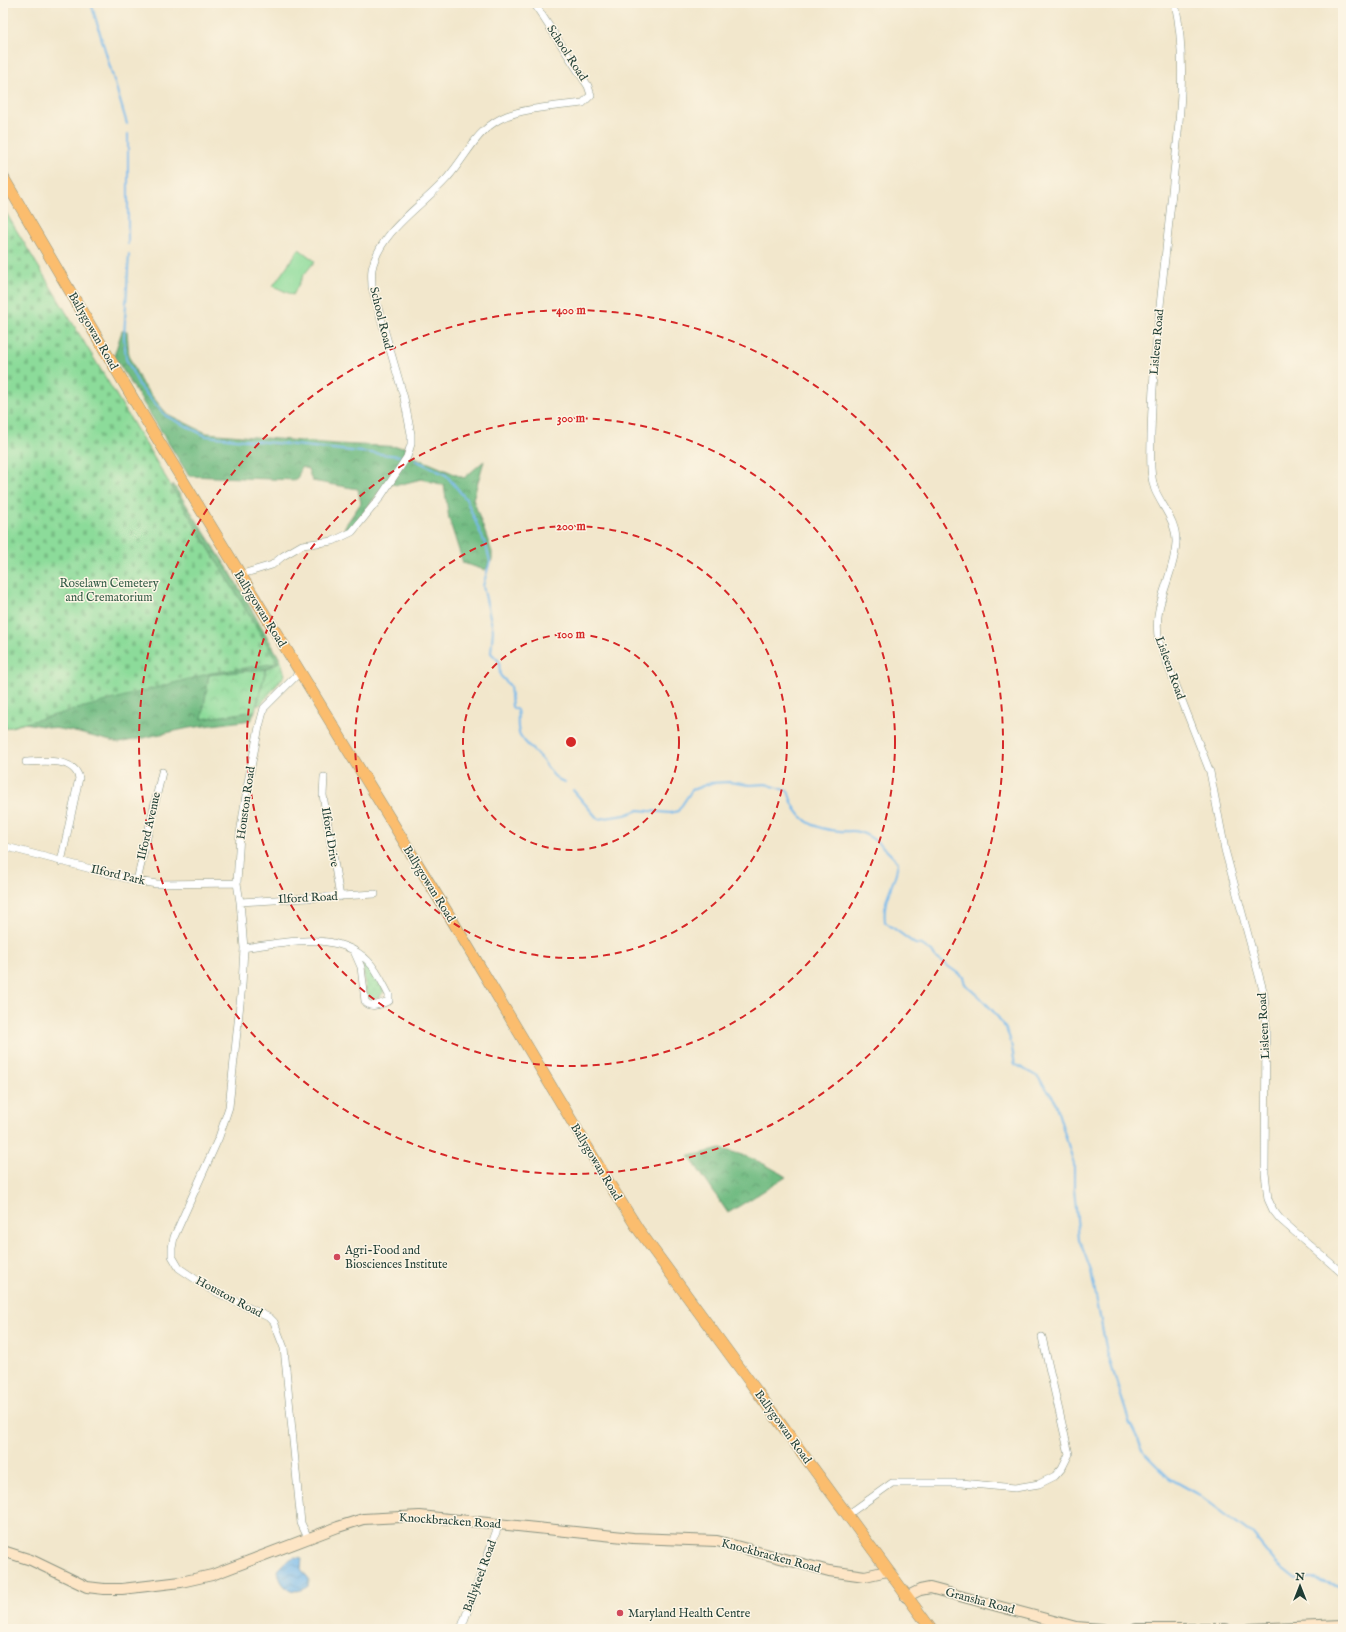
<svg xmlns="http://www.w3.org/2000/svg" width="1346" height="1632" font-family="'IM FELL English',serif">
	<defs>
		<pattern id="grass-dots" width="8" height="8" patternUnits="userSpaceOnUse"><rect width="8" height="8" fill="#8cdb9a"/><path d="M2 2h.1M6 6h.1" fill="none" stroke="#78bd85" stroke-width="1.8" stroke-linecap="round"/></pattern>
		<pattern id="forest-crowns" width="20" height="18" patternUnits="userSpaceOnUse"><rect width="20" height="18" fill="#71bb82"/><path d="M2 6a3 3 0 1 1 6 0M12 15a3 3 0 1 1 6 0" fill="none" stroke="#5c996b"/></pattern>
		<pattern id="cemetery-stones" width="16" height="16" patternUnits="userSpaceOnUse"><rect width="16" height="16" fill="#8cdb9a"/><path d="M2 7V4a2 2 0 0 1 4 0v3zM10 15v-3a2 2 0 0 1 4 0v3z" fill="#78bd85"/></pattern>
		<pattern id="park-crowns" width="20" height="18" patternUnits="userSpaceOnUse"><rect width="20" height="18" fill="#8cdb9a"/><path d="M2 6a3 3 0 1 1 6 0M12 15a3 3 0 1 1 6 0" fill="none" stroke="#78bd85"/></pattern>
		<pattern id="garden-furrows" width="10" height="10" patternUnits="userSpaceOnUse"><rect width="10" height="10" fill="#8cdb9a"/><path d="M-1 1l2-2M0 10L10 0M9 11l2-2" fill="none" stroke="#78bd85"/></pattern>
		<pattern id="water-waves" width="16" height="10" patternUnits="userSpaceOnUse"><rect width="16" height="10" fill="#77baec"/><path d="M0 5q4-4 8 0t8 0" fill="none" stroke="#6198c0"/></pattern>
	</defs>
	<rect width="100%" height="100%" fill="#fcf5e5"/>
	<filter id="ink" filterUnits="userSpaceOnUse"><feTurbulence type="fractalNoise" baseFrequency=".025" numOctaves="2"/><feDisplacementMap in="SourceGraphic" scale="8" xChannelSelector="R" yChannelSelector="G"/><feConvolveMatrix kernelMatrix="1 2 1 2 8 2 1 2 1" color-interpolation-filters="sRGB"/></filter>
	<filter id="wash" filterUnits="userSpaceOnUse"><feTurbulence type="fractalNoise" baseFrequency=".012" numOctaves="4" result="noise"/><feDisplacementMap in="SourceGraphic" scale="16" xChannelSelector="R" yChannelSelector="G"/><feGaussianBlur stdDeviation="0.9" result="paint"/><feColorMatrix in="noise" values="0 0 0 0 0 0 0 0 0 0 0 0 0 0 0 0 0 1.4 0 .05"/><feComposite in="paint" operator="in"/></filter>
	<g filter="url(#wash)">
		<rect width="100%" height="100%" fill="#f2e7cc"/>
		<!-- grass -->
		<path fill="url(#grass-dots)" stroke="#568c67" d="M362 962H365L380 983 384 991 380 997 370 999 367 997Z"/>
		<!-- forest -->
		<path fill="url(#forest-crowns)" stroke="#487c5b" d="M122 331H127L129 357 142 384 167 414 206 433 336 444 406 447 405 453 464 478 484 461 473 499 492 552V560L485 570 463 563 449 519 444 485 421 479 398 485 386 483 353 526 344 531 345 526 361 503 358 489 312 481 308 469 301 467 297 480 189 476 114 356Z
			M173 484 230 572 281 661 266 669 209 675 202 719 255 711 251 720 189 728 119 743 71 731 25 723 3 729V721L172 502Z
			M721 1149C746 1155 765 1163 786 1177L728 1213 689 1156Z"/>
		<!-- cemetery -->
		<path fill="url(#cemetery-stones)" stroke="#568c67" d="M3 208 278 663 211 673 3 729Z"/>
		<!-- park -->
		<path fill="url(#park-crowns)" stroke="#568c67" d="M266 669 255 711 202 719 209 675Z"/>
		<!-- garden -->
		<path fill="url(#garden-furrows)" stroke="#568c67" d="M281 661 285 675 260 705H257L266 669Z"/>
		<!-- pitch -->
		<path fill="#8cdb9a" stroke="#568c67" d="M299 249 315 261 303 276 293 295 273 286Z"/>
		<!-- water -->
		<path fill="url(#water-waves)" stroke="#4b7c90" d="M294 1557 302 1558 301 1569 309 1579V1586C294 1597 279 1588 278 1569L284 1563Z"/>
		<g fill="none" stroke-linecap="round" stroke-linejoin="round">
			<!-- stream -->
			<path stroke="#77baec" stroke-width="2" d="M91 3 127 124
				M128 134V244
				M129 254 124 337 126 359 140 387 166 416 206 436 400 456
				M415 460 446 475 466 499 486 546 490 561 483 586 493 630 491 653 499 661 500 675 510 686 512 707 517 710C519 718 516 728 520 735 526 745 536 752 543 761 550 770 553 779 565 782
				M573 790 598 819 625 815 639 810 670 813 678 811 692 790 711 783 729 782 750 785 766 784 788 791C796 820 812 829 840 831 846 832 853 830 859 832 875 837 887 851 898 862 896 885 882 895 885 922L915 944 922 945 932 952 935 957 963 977 965 984C979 995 1003 1019 1009 1036 1012 1045 1013 1055 1015 1064L1038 1077 1054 1099 1074 1164V1189L1079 1239 1091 1271 1107 1352 1129 1421 1145 1454 1169 1478 1198 1494 1253 1535 1276 1563 1296 1579H1314L1343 1587"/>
		</g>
	</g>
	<g filter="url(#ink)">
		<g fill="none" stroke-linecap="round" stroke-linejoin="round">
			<!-- street casing -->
			<g stroke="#889280" stroke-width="8">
				<path id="street" d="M1175 3C1187 58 1180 117 1174 172 1166 259 1153 347 1151 435 1151 452 1149 473 1155 490 1163 508 1177 522 1176 543 1174 579 1151 604 1159 642L1210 772 1225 850 1264 994 1266 1025 1265 1173 1268 1199 1273 1210 1280 1219 1343 1274
					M239 575 272 565 283 556 302 545 333 541 352 532 379 499 407 457 411 444V434L404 398 372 287C372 282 371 275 372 269 380 230 424 205 448 177 466 157 475 132 500 119 520 108 560 106 583 103L591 95 588 86 534 3
					M299 673 264 708 259 727 248 782 240 834 237 883 240 902 244 948 242 985 229 1107 219 1137 174 1237 172 1248V1256L179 1268 210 1289 270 1318 274 1322 284 1348 301 1523 308 1538
					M26 762C42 761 74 757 79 778L61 862
					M324 777 323 795 340 897
					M3 846 137 881 157 884 237 883
					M137 881 162 772
					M240 902 375 894
					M244 948C282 942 338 930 368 961 377 970 383 984 389 995V1001C381 1003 371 1010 365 1001L361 967 354 951
					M846 1516 892 1483H961L1015 1488 1039 1484 1055 1476 1062 1468 1069 1454 1042 1337
					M461 1629 499 1524"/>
			</g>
			<!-- secondary casing -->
			<g stroke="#889280" stroke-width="12">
				<path id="secondary" d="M3 1551 31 1560 87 1587 104 1589H122L181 1582 212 1575 338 1527 363 1519 420 1516 633 1538 717 1541 829 1571 865 1576 887 1571
					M906 1597 920 1590 930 1588 1076 1627 1102 1629
					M1136 1629H1226
					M1249 1629 1343 1625"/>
			</g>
			<!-- primary casing -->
			<g stroke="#889280" stroke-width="12">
				<path id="primary" d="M3 177 141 412 452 920 607 1180 638 1229 931 1629"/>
			</g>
			<!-- street -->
			<use href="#street" stroke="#fff" stroke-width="7"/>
			<!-- secondary -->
			<use href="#secondary" stroke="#fde5c5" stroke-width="10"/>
			<!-- primary -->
			<use href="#primary" stroke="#fbbd6e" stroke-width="11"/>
		</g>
	</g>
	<!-- distance rings -->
	<g fill="none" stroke="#d62828" stroke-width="2" stroke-dasharray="7 5">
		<circle cx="571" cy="742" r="108"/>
		<circle cx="571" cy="742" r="216"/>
		<circle cx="571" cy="742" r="324"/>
		<circle cx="571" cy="742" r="432"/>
	</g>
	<!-- markers -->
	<g fill="#d1495b" stroke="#fcf5e5" stroke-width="1.5">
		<circle cx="337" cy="1257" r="4"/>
		<circle cx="620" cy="1613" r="4"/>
	</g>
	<g text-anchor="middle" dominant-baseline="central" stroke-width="3" stroke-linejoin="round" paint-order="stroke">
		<!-- street labels -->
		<g font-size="12" fill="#1f3d34" stroke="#fcf5e5">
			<text transform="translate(567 53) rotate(57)">School Road</text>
			<text transform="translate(381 318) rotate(76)">School Road</text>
			<text transform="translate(93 331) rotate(60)">Ballygowan Road</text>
			<text transform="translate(1157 342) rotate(-85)">Lisleen Road</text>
			<text transform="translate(260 609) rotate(58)">Ballygowan Road</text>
			<text transform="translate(1170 668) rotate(70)">Lisleen Road</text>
			<text transform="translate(246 803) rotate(-82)">Houston Road</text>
			<text transform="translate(149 826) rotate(-77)">Ilford Avenue</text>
			<text transform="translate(330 837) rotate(81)">Ilford Drive</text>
			<text transform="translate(118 875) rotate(13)">Ilford Park</text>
			<text transform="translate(429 884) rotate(58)">Ballygowan Road</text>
			<text transform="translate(308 898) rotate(-3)">Ilford Road</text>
			<text transform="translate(1264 1026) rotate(-93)">Lisleen Road</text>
			<text transform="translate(596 1162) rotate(59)">Ballygowan Road</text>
			<text transform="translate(229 1297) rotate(28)">Houston Road</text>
			<text transform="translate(783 1427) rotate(54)">Ballygowan Road</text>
			<text transform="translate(450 1521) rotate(4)">Knockbracken Road</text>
			<text transform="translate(771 1556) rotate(15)">Knockbracken Road</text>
			<text transform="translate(480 1576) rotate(-70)">Ballykeel Road</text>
			<text transform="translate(980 1601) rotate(15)">Gransha Road</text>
		</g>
		<!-- park labels -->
		<g font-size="12" fill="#355d48" stroke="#fcf5e5">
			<text x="109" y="583">Roselawn Cemetery<tspan x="109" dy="14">and Crematorium</tspan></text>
		</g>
		<!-- poi labels -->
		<g font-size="12" fill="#1f3d34" stroke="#fcf5e5" text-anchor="start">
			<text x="345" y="1250">Agri-Food and<tspan x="345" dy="14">Biosciences Institute</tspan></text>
			<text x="628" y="1613">Maryland Health Centre</text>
		</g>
	</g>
	<circle cx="571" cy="742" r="6" fill="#d62828" stroke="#fcf5e5" stroke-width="2"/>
	<g font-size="12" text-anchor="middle" font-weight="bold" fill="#d62828" stroke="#fcf5e5" stroke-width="3" stroke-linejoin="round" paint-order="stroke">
		<text x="571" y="314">400 m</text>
		<text x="571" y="422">300 m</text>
		<text x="571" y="530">200 m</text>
		<text x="571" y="638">100 m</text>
	</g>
	<!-- margin -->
	<rect width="1346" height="1632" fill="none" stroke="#fcf5e5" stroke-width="16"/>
	<!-- north arrow -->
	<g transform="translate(1300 1586)" stroke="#fcf5e5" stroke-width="3" paint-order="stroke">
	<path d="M0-3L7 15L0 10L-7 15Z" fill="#1f3d34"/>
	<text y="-6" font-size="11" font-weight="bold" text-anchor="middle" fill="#1f3d34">N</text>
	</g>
</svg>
